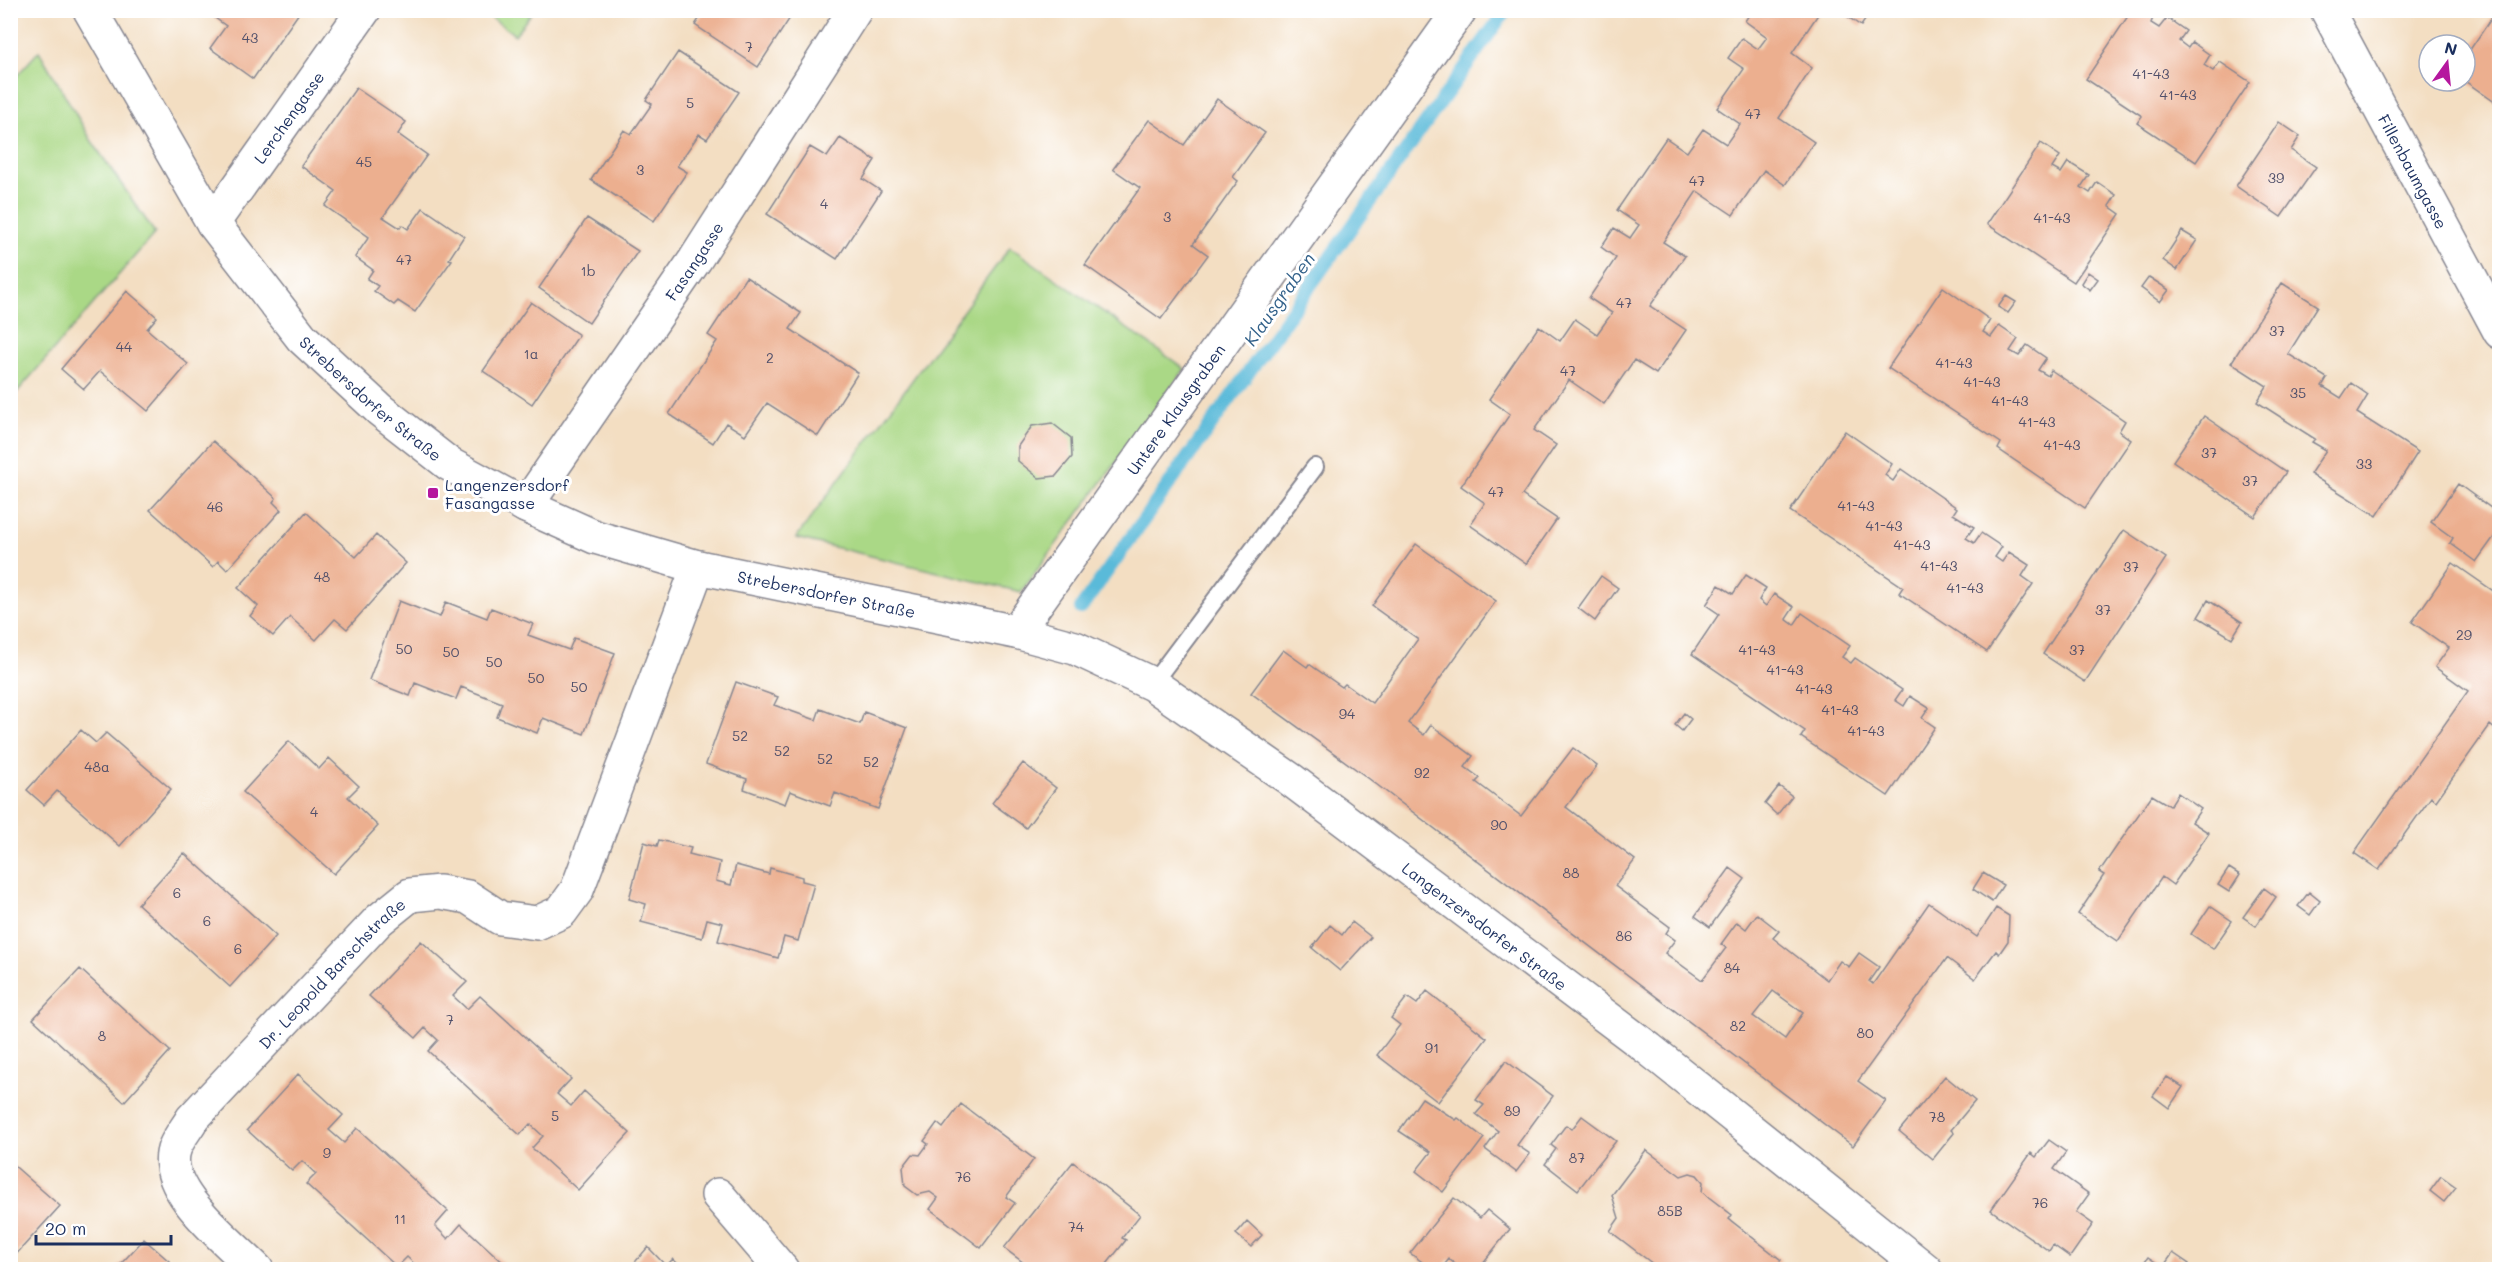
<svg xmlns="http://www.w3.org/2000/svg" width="2510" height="1280" font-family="Mali,sans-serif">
	<rect width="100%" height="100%" fill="#fff"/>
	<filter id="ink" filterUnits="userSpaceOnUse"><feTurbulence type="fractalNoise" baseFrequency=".0167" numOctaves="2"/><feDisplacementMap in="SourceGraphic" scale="12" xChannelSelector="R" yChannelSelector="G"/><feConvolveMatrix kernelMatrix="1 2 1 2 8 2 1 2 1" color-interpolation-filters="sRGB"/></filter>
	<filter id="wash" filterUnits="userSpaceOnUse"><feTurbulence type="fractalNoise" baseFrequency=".008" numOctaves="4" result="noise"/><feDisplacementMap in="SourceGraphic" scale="24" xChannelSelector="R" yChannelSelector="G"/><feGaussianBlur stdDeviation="1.35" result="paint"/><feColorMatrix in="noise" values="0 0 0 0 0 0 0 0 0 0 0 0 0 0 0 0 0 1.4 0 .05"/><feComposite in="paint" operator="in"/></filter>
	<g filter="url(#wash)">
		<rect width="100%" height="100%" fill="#f3dec2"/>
		<!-- green -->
		<path fill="#aad886" stroke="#628472" stroke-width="1.5" d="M482 11H533L515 35Z
			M39 51 91 140 155 233 11 399V82Z
			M1010 247 1185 369 1021 592 796 538Z"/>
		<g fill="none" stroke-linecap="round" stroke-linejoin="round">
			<!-- stream -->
			<path stroke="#5abad9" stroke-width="14" d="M1081 608 1506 10"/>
		</g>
		<g id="blocks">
			<!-- building -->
			<path fill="#ecaf8f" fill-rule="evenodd" d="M204 10H301L253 79 210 48 226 26Z
				M705 10H781L790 18 758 67 695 25Z
				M1752 10H1821L1792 53 1812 68 1779 118 1814 142 1785 185 1764 170 1733 215 1697 191 1663 242 1685 256 1650 306 1686 330 1656 374 1634 360 1604 404 1569 380 1534 430 1556 445 1522 495 1557 519 1526 564 1470 525 1485 503 1461 486 1510 414 1489 399 1539 326 1560 341 1575 319 1597 334 1612 313 1589 298 1616 258 1601 247 1614 228 1630 238 1639 225 1617 210 1666 138 1687 152 1703 129 1726 144 1740 124 1717 108 1744 69 1728 58 1742 38 1758 49 1767 37 1745 21Z
				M1838 10H1872L1861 26Z
				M2132 10H2156L2151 23 2159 28 2167 18 2186 31 2179 41 2188 48 2192 42 2210 55 2204 65 2213 71 2220 62 2250 82 2196 162 2137 123 2142 116 2086 79Z
				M2497 10H2499V105L2465 81V57Z
				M678 52 739 92 707 139 699 134 677 166 687 172 654 221 591 180 624 130 631 134 652 104 646 100Z
				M356 88 406 122 398 134 427 155 383 217 400 228 402 225 408 229 423 208 464 236 449 259 452 260 415 312 398 301 394 305 374 291 378 286 367 279 373 270 355 257 369 237 325 206 336 191 301 166Z
				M1217 99 1265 133 1233 177 1238 181 1193 244 1208 255 1161 319 1085 265 1140 188 1113 169 1149 120 1184 145Z
				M2279 122 2300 136 2291 150 2316 167 2281 217 2236 186Z
				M840 138 875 160 863 179 881 191 837 259 767 214 810 147 827 157Z
				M2041 143 2060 156 2052 168 2061 173 2068 162 2089 175 2081 187 2090 193 2097 182 2116 195 2109 206 2120 214 2074 282 1987 224Z
				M587 218 638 251 589 323 539 288Z
				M2182 231 2197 240 2177 270 2163 260Z
				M2088 272 2098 279 2090 290 2081 283Z
				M746 277 801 313 790 329 858 373 818 436 767 403 745 435 726 423 713 443 669 414 717 341 708 335Z
				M2149 277 2169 290 2160 302 2141 288Z
				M2282 283 2318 306 2288 354 2327 378 2322 386 2341 398 2351 383 2368 395 2357 413 2418 452 2377 516 2310 474 2326 450 2312 442 2315 439 2257 402 2267 386 2231 363Z
				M1943 287 1990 320 1983 332 1991 337 1999 326 2018 339 2010 351 2019 356 2027 345 2046 358 2038 370 2048 376 2051 370 2125 421 2119 431 2131 440 2085 508 1998 449 2001 443 1888 368Z
				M127 291 157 317 147 329 188 364 148 411 100 371 84 389 61 369Z
				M2006 296 2016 302 2008 313 1998 307Z
				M531 302 579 335 532 404 483 371Z
				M2204 416 2286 472 2255 517 2173 461Z
				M1052 423 1071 438 1072 457 1056 476 1039 478 1018 461V446L1032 426Z
				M1845 431 1892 464 1885 475 1893 481 1901 469 1957 508 1953 514 1974 527 1966 538 1974 543 1981 533 2002 547 1995 557 2002 562 2009 552 2029 565 2022 576 2033 584 1987 652 1899 593 1903 587 1790 511Z
				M213 441 276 498 273 502 281 510 227 570 218 561 213 567 150 510Z
				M2458 484 2499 514V530L2476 562 2450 543 2453 538 2431 522Z
				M306 512 356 557 376 535 406 563 347 629 335 619 316 640 290 617 273 636 250 616 258 606 238 588Z
				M2124 530 2166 558 2085 682 2043 654Z
				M1416 544 1496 601 1408 723 1424 735 1431 725 1473 756 1465 767 1480 778 1476 782 1521 816 1573 748 1597 766 1566 807 1635 860 1615 886 1670 927 1666 933 1675 940 1665 953 1702 980 1726 948 1721 944 1737 922 1746 929 1757 914 1779 931 1773 938 1827 980 1840 961 1849 967 1859 953 1879 967 1869 981 1873 984 1929 903 1977 937 1996 908 2009 916 2008 941 1999 954 1996 951 1975 979 1947 958 1858 1081 1886 1101 1853 1146 1368 778 1251 693 1283 650 1307 667 1309 664 1342 687 1345 684 1372 703 1418 639 1372 606ZM1773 991 1803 1013 1785 1039 1753 1016Z
				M2453 563 2499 595V725L2496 730 2490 725 2436 801 2431 797 2379 870 2354 853 2468 691 2435 667 2449 648 2412 622Z
				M1746 575 1766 588 1759 600 1766 606 1774 594 1794 607 1786 619 1794 625 1802 613 1850 646 1842 657 1851 663 1855 658 1902 690 1895 700 1904 706 1910 696 1929 708 1922 718 1935 727 1888 796 1801 737 1805 731 1692 654 1719 614 1706 605 1719 585 1733 594Z
				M1601 576 1618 588 1595 621 1578 608Z
				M2208 600 2242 622 2232 638 2198 617Z
				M399 601 440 617 446 602 487 618 491 608 533 624 528 635 569 650 574 638 615 653 584 734 543 718 537 733 497 717 502 703 461 687 456 699 415 683 410 696 369 680Z
				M736 682 778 697 774 705 816 720 820 709 860 724 864 712 907 728 878 809 835 793 830 806 790 791 785 804 744 789 747 779 706 764Z
				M1684 713 1691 719 1682 731 1675 725Z
				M81 730 96 743 106 733 171 789 120 846 57 791 44 805 27 790Z
				M289 741 319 769 329 758 359 786 348 797 378 826 334 874 243 792Z
				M1023 763 1056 788 1026 828 992 803Z
				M1779 786 1792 796 1777 815 1765 804Z
				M2178 793 2201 809 2192 822 2209 833 2173 885 2162 877 2118 941 2078 914 2104 875 2099 872 2152 795 2170 806Z
				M659 840 691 848 689 854 720 862 716 881 731 885 736 865 769 874 770 868 802 877V881L814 884 798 941 784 937 778 958 718 941 723 923 707 919 702 938 641 922 646 904 629 899 644 842 657 846Z
				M184 853 276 936 230 987 138 904Z
				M1730 868 1745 879 1710 927 1695 916Z
				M2229 868 2240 875 2229 892 2218 885Z
				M1983 873 2003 885 1992 902 1973 889Z
				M2264 888 2276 897 2256 926 2243 917Z
				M2309 892 2320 901 2310 915 2298 906Z
				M2210 906 2232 921 2213 949 2191 934Z
				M1352 922 1371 937 1340 971 1312 948 1330 925 1342 935Z
				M421 941 467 982 453 996 467 1009 480 996 571 1079 557 1094 571 1106 584 1091 630 1133 578 1190 532 1148 543 1136 530 1124 520 1135 428 1051 438 1040 425 1028 416 1038 369 996Z
				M80 969 170 1051 124 1102 33 1019Z
				M1427 991 1487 1038 1438 1102 1377 1055 1400 1025 1391 1018 1407 997 1417 1004Z
				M1506 1061 1553 1096 1517 1145 1530 1154 1516 1172 1485 1149 1498 1131 1476 1114 1484 1105 1476 1100Z
				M298 1074 343 1115 329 1130 344 1143 357 1128 448 1211 435 1226 448 1239 461 1224 508 1267 505 1269H420L407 1257 397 1267 306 1184 316 1174 302 1161 292 1171 247 1130Z
				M1945 1076 1975 1101 1951 1130 1954 1133 1933 1159 1899 1131Z
				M2167 1077 2183 1087 2169 1108 2153 1096Z
				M1422 1098 1456 1120 1458 1118 1484 1138 1443 1192 1416 1171 1431 1152 1399 1131Z
				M961 1104 1034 1159 1006 1197 1015 1203 981 1248 930 1209 938 1198 930 1192 917 1195 905 1186 903 1167 913 1154 920 1155 928 1144 924 1141 937 1123 943 1128Z
				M1582 1116 1616 1141 1578 1190 1545 1164 1556 1149 1551 1145 1566 1125 1572 1129Z
				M2049 1140 2066 1152 2054 1169 2089 1194 2076 1212 2093 1224 2070 1257 2053 1245 2049 1251 1991 1210 2031 1153 2036 1157Z
				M1646 1150 1681 1176 1690 1173 1697 1175 1703 1182 1702 1192 1732 1215 1729 1219 1781 1260 1774 1269H1653L1650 1267 1653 1264 1610 1231 1619 1218 1612 1195Z
				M10 1162 60 1206 10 1261Z
				M1073 1162 1140 1215 1122 1238 1126 1240 1103 1269 1095 1266 1092 1269H1032L1004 1248Z
				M2441 1176 2456 1187 2444 1202 2430 1191Z
				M1454 1198 1480 1218 1487 1210 1510 1229 1478 1269H1461L1449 1259 1441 1269H1432L1410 1253Z
				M1247 1221 1262 1235 1251 1247 1236 1234Z
				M144 1239 178 1269H116Z
				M648 1247 666 1266 673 1259 683 1269H629Z
				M2173 1253 2189 1264 2185 1269H2139L2148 1257 2163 1267Z"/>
		</g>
	</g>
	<g filter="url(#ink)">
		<use href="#blocks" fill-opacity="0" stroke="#878690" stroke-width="1.5"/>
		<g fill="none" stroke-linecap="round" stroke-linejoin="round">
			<!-- lane casing -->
			<g stroke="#878690" stroke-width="20">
				<path id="lane" d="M1152 684 1315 467"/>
			</g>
			<!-- street casing -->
			<g stroke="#878690" stroke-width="36">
				<g id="street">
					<path id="s1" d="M2327 10 2500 332"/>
					<path id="s2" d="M213 223 364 10"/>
					<path id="s3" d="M526 506 695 260 855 10"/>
					<path id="s4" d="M1016 632 1460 10"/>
					<path d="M718 1195 782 1270"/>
					<path id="s5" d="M257 1270C231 1243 158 1189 175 1147 179 1137 187 1128 192 1119L379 920 410 895 440 892 468 897 500 918 537 923 561 912 577 890 698 567"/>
				</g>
			</g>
			<!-- secondary casing -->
			<g stroke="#878690" stroke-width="36">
				<g id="secondary">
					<path id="s6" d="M90 10 213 223 302 338 380 410 449 464 526 506 595 537 698 567 1016 632 1075 648 1152 684 1290 779 1649 1049 1926 1270"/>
				</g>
			</g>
			<!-- lane -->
			<use href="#lane" stroke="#fff" stroke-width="16"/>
			<!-- street -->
			<use href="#street" stroke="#fff" stroke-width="33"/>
			<!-- secondary -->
			<use href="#secondary" stroke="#fff" stroke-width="33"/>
		</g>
	</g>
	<!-- markers -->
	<rect fill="#b5179e" stroke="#fff" stroke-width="2" x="427" y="487" width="12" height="12" rx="3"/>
	<g text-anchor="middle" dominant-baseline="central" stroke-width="6" stroke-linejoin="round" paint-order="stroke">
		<!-- number labels -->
		<g font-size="14" fill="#4f4f6a">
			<text x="250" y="37">43</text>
			<text x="749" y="46">7</text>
			<text x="2151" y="73">41-43</text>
			<text x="2178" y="94">41-43</text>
			<text x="690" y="102">5</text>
			<text x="1753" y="113">47</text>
			<text x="364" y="161">45</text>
			<text x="640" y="169">3</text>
			<text x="2276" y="177">39</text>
			<text x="1697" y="180">47</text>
			<text x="824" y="203">4</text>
			<text x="1167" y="216">3</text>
			<text x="2052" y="217">41-43</text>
			<text x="404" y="259">47</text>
			<text x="588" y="270">1b</text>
			<text x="1624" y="302">47</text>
			<text x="2277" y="330">37</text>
			<text x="124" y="346">44</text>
			<text x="531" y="353">1a</text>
			<text x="770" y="357">2</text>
			<text x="1954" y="362">41-43</text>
			<text x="1568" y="370">47</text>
			<text x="1982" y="381">41-43</text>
			<text x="2298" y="392">35</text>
			<text x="2010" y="400">41-43</text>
			<text x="2037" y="421">41-43</text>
			<text x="2062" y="444">41-43</text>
			<text x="2209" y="452">37</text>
			<text x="2364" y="463">33</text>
			<text x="2250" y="480">37</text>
			<text x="1496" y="491">47</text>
			<text x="1856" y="505">41-43</text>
			<text x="215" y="506">46</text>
			<text x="1884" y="525">41-43</text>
			<text x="1912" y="544">41-43</text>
			<text x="1939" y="565">41-43</text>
			<text x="2131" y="566">37</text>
			<text x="322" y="576">48</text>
			<text x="1965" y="587">41-43</text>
			<text x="2103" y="609">37</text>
			<text x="2464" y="634">29</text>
			<text x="404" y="648">50</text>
			<text x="1757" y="649">41-43</text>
			<text x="2077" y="649">37</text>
			<text x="451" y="651">50</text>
			<text x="494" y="661">50</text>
			<text x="1785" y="669">41-43</text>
			<text x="536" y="677">50</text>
			<text x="579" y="686">50</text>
			<text x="1814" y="688">41-43</text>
			<text x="1840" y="709">41-43</text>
			<text x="1347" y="713">94</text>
			<text x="1866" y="730">41-43</text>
			<text x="740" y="735">52</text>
			<text x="782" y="750">52</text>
			<text x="825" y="758">52</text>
			<text x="871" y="761">52</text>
			<text x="97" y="766">48a</text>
			<text x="1422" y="772">92</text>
			<text x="314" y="811">4</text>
			<text x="1499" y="824">90</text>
			<text x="1571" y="872">88</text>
			<text x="177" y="892">6</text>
			<text x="207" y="920">6</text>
			<text x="1624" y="935">86</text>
			<text x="238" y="948">6</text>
			<text x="1732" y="967">84</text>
			<text x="450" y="1019">7</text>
			<text x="1738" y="1025">82</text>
			<text x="1865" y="1032">80</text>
			<text x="102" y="1035">8</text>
			<text x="1432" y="1047">91</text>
			<text x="1512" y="1110">89</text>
			<text x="555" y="1115">5</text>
			<text x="1937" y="1116">78</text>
			<text x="327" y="1152">9</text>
			<text x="1577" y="1157">87</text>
			<text x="963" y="1176">76</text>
			<text x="2040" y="1202">76</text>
			<text x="1670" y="1210">85B</text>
			<text x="400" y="1218">11</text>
			<text x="1076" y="1226">74</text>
		</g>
		<!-- street labels -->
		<g font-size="16" fill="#1b2f5e" stroke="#fff">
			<text stroke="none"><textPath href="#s2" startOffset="130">Lerchengasse</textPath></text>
			<text stroke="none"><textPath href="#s1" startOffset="183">Fillenbaumgasse</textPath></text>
			<text stroke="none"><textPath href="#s3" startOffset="297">Fasangasse</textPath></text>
			<text stroke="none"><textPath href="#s6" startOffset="483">Strebersdorfer Straße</textPath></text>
			<text stroke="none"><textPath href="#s4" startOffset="274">Untere Klausgraben</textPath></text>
			<text stroke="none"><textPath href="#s6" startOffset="987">Strebersdorfer Straße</textPath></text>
			<text stroke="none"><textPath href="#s6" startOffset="1738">Langenzersdorfer Straße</textPath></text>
			<text stroke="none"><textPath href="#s5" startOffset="390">Dr. Leopold Barschstraße</textPath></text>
		</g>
		<!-- poi labels -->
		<g font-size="16" fill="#1b2f5e" stroke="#fff" text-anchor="start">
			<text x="445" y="484">Langenzersdorf<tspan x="445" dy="18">Fasangasse</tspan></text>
		</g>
		<!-- water labels -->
		<g font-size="18" font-style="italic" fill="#316089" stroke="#fff">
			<text transform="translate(1279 299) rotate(-55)">Klausgraben</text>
		</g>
	</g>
	<!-- margin -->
	<rect width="2510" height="1280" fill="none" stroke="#fff" stroke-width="36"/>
	<!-- north arrow -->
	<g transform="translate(2447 63) rotate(15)"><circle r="28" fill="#ffffff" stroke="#a4acbf" stroke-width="1.5"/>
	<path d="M0-4.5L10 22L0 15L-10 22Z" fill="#b5179e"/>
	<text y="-9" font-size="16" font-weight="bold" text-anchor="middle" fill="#1b2f5e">N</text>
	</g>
	<!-- scale -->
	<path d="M36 1235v9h135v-9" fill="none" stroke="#1b2f5e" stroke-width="3"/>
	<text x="45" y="1235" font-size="18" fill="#1b2f5e" stroke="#ffffff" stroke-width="4.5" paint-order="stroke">20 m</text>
</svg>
